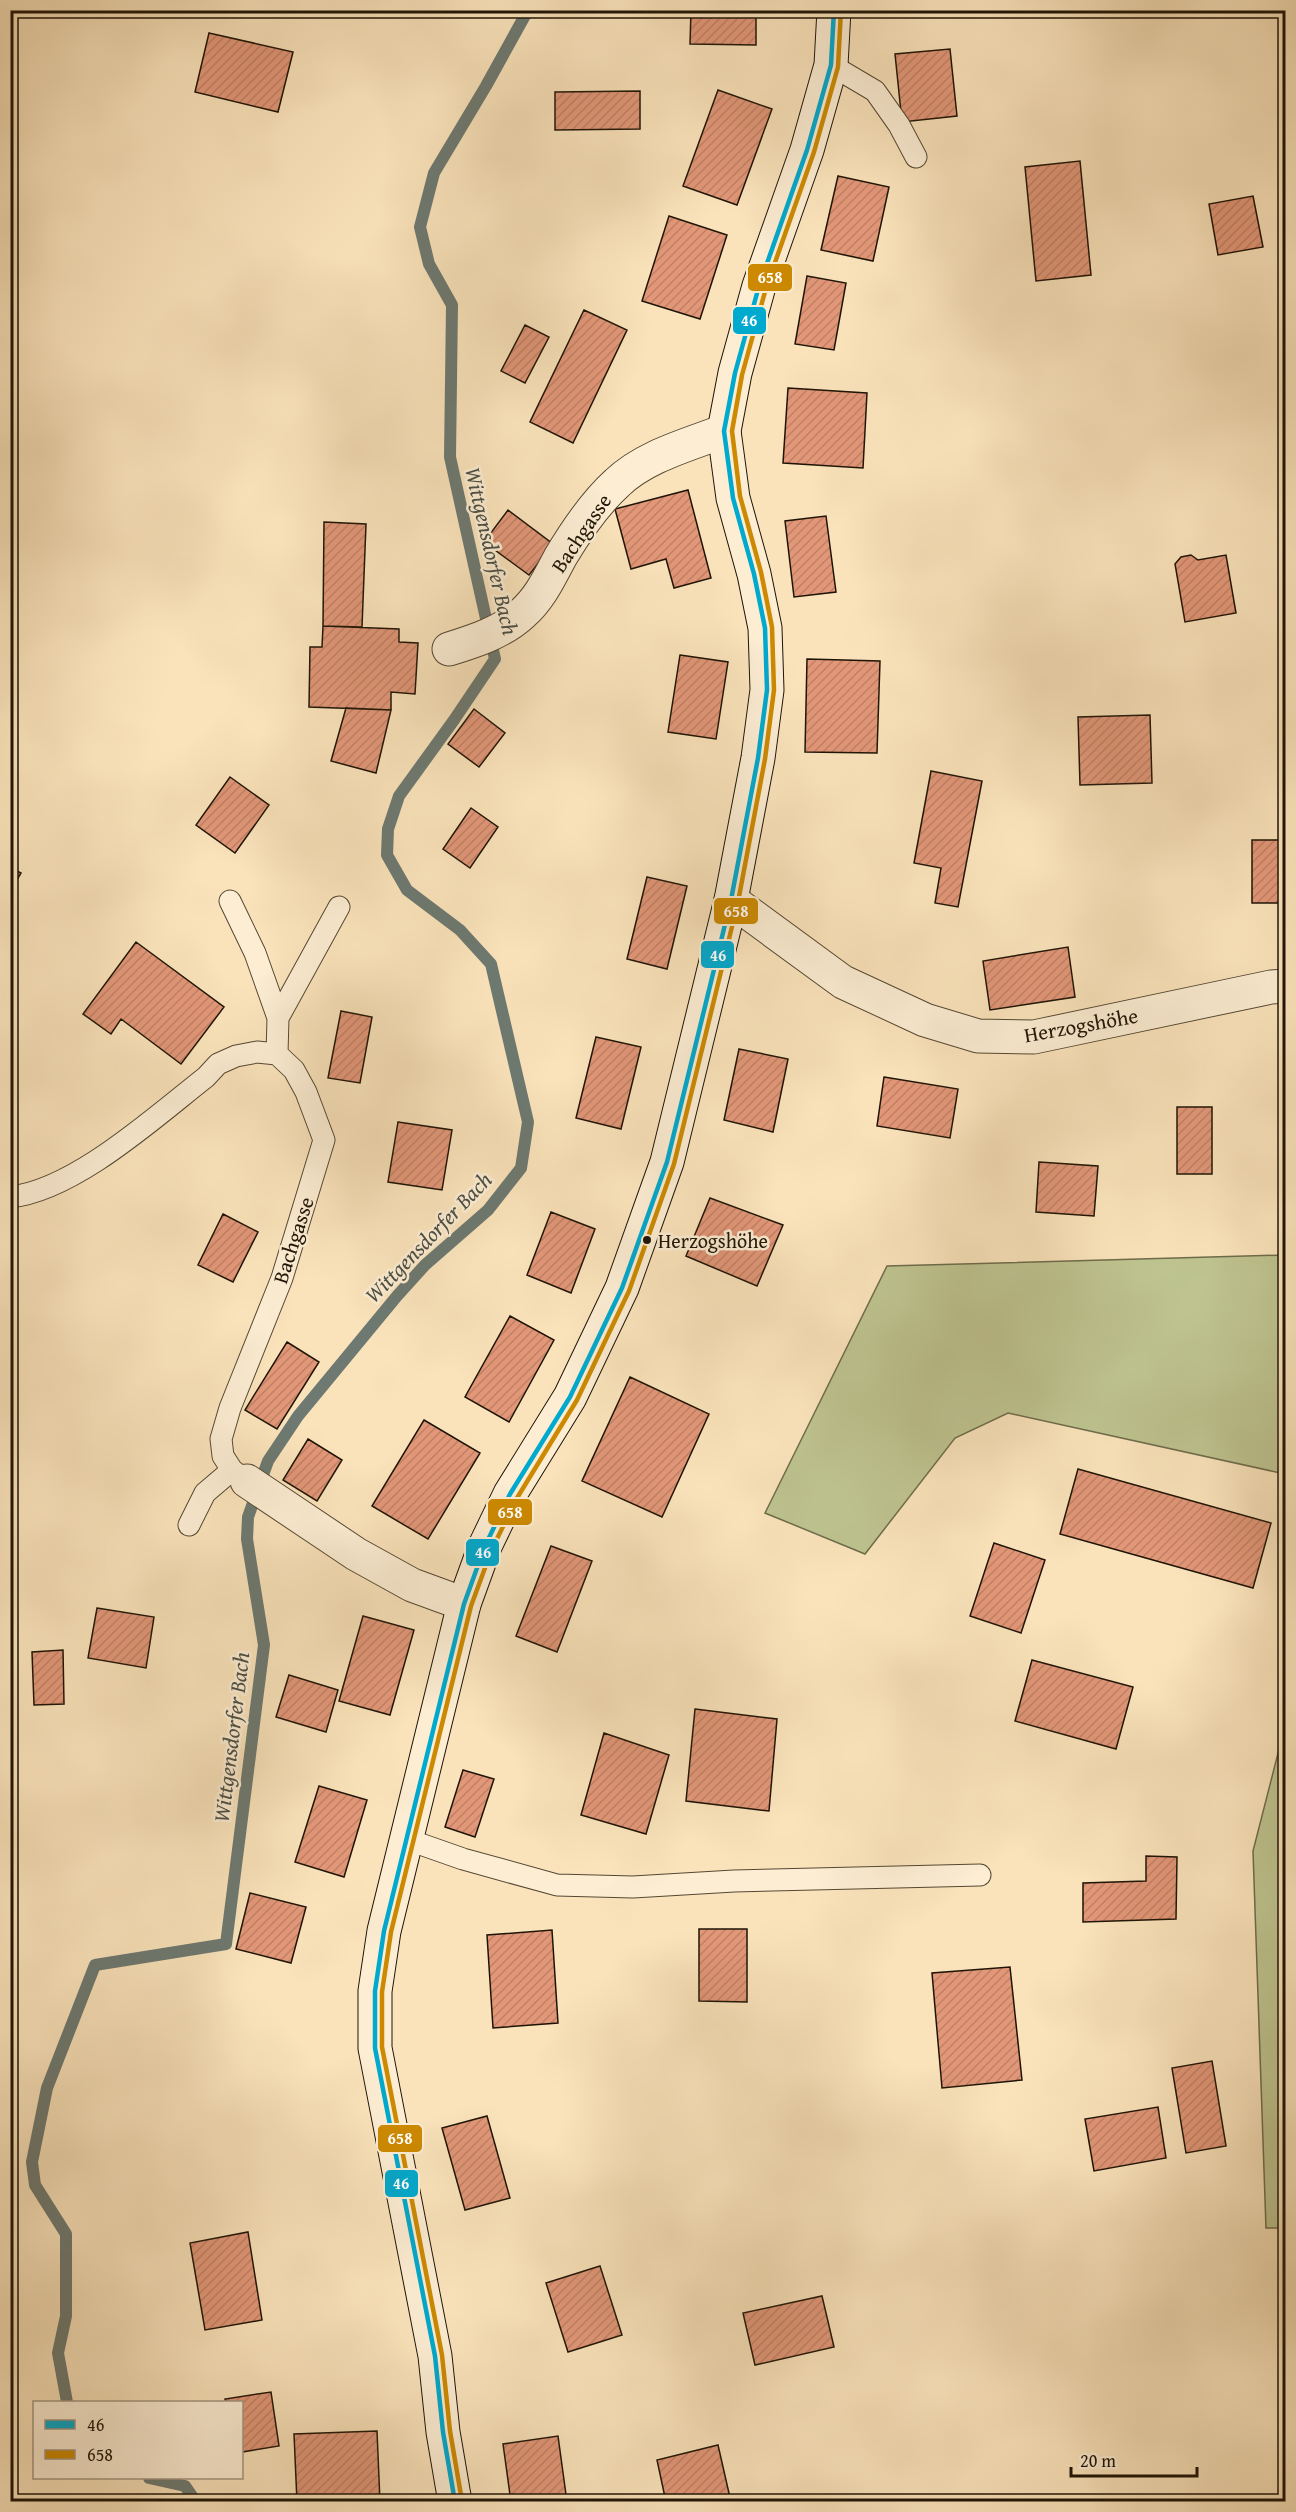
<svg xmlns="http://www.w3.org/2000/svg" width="1296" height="2512" font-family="'Gentium Book Plus',serif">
	<defs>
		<pattern id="building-hatch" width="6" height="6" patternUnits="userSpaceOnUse" patternTransform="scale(1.5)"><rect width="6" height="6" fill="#e29778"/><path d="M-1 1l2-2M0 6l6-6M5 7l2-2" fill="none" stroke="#c18166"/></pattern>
	</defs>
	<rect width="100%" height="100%" fill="#fae3bb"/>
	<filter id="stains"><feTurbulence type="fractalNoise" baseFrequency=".00333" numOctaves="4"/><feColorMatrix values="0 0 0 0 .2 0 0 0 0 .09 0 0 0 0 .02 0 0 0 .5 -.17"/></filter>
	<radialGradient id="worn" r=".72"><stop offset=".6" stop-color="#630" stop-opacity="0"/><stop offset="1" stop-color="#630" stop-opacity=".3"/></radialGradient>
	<!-- green -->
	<path fill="#bec490" stroke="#6e6c4b" stroke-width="1.5" d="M1285 1255V1474L1008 1413 955 1438 865 1554 765 1513 887 1266Z
		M1285 1726 1286 2228H1266L1253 1851Z"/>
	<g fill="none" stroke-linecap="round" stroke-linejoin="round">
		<!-- stream -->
		<path stroke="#6d7971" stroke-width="12" d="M67 2402 58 2353 66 2316V2234L35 2185 32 2162 47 2088 95 1965 226 1944 264 1645 247 1539 248 1517 268 1461 298 1416 397 1296 425 1265 488 1210 521 1168 528 1122 491 964 460 930 407 890 387 855 388 829 399 796 454 720 495 659 450 457 452 305 429 264 420 227 434 173 486 86 528 10
			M149 2478 185 2486 196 2502"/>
	</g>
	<!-- building -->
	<path fill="url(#building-hatch)" stroke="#1e1406" stroke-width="1.5" d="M691 10H756V45L690 44Z
		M209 33 293 52 278 112 195 92Z
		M950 49 957 116 902 122 895 54Z
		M718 90 772 109 737 205 683 186Z
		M640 91V129L555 130V92Z
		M1080 161 1091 275 1036 281 1025 167Z
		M838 176 889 187 873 261 821 250Z
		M1253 196 1263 247 1218 255 1209 204Z
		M669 216 727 235 700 319 642 301Z
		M807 276 846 283 834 350 795 344Z
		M584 310 627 330 573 443 530 422Z
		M525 325 549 337 525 383 501 371Z
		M788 388 867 393 863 468 783 463Z
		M688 490 711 578 674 588 666 559 631 569 615 509Z
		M508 510 553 544 529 575 484 542Z
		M826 516 836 592 794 597 785 521Z
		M324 522 366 524 362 627 323 626Z
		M1191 555 1198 560 1226 555 1236 613 1185 622 1175 564 1181 557Z
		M323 626 399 629V642L418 643 415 694 391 692V710L309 707 310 647H322Z
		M680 655 728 662 716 739 668 732Z
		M807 659 880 661 877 753 805 752Z
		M346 708 391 710 376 773 331 761Z
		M474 709 505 733 479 767 448 744Z
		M1150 715 1152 783 1080 785 1078 717Z
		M931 771 982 781 958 907 935 903 941 868 914 863Z
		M230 777 269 805 235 853 196 825Z
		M471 808 498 827 470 868 443 849Z
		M1252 840H1286V903H1252Z
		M10 867 21 873 10 892Z
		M647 877 687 886 667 969 627 959Z
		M136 942 224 1007 181 1064 121 1019 111 1034 83 1014Z
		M1068 947 1075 997 990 1010 983 961Z
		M341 1011 372 1017 360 1083 328 1078Z
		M596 1037 641 1047 621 1129 576 1118Z
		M739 1049 788 1059 773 1132 724 1120Z
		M884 1077 958 1089 950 1138 877 1126Z
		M1177 1107H1212V1174H1177Z
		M398 1122 452 1130 442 1190 388 1182Z
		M1039 1162 1098 1166 1094 1216 1036 1212Z
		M710 1198 783 1225 757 1286 686 1256Z
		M551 1212 595 1229 571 1293 527 1275Z
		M223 1214 258 1232 233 1282 198 1265Z
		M510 1316 554 1340 509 1422 465 1397Z
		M287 1342 319 1362 277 1429 245 1410Z
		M630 1377 709 1414 662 1517 582 1481Z
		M424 1420 480 1453 428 1539 372 1506Z
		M308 1439 342 1460 317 1501 283 1480Z
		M1078 1469 1271 1523 1253 1588 1060 1534Z
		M994 1543 1045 1560 1021 1633 970 1616Z
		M551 1546 592 1561 557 1652 516 1636Z
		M97 1608 154 1617 146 1668 88 1658Z
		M363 1616 414 1630 390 1715 339 1701Z
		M63 1650 64 1704 34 1705 32 1652Z
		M1032 1660 1133 1687 1116 1749 1015 1721Z
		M289 1675 338 1690 326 1732 276 1717Z
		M695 1709 777 1719 769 1811 686 1801Z
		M604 1733 669 1755 646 1834 581 1815Z
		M463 1770 494 1779 475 1837 445 1827Z
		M319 1786 367 1800 344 1877 295 1862Z
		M1146 1856 1177 1857 1176 1919 1083 1922V1883L1146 1881Z
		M250 1893 306 1907 291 1963 236 1949Z
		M699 1929H747V2002L699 2001Z
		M552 1930 558 2023 493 2028 487 1935Z
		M1010 1967 1022 2080 942 2088 932 1973Z
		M1212 2061 1226 2146 1186 2153 1172 2068Z
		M1158 2107 1166 2158 1094 2171 1085 2119Z
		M487 2116 510 2198 465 2210 442 2128Z
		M248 2232 262 2320 205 2330 190 2243Z
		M600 2266 622 2335 568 2352 546 2283Z
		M822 2296 834 2347 755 2365 743 2313Z
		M271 2392 279 2446 242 2452V2402H226L225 2399Z
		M377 2431 380 2502H297L294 2434Z
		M558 2436 567 2502H511L503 2444Z
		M718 2445 731 2502H666L657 2460Z"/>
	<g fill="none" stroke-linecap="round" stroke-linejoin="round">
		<!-- lane casing -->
		<g stroke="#554833" stroke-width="23">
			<path id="lane" d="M831 65 875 91 899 125 916 157
				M230 901 255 953 278 1018 277 1054
				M278 1018 339 907
				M10 1197C74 1191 156 1116 206 1077L218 1064 236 1056 257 1052 277 1054 294 1070 306 1092 324 1140 282 1278 230 1408 221 1439 223 1456 232 1470 247 1481
				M189 1525 205 1493 232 1470
				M406 1839 463 1859 557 1885 633 1887 734 1881 980 1875"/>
		</g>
		<!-- street casing -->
		<g stroke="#554833" stroke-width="35">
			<path id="street" d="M449 649C475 641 503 632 523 613 541 597 550 576 561 556 576 531 595 503 617 483 645 456 688 445 724 431
				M731 900 843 982 925 1020 978 1036 1034 1037 1271 987 1286 986
				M247 1481 356 1554 412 1585 464 1604"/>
		</g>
		<!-- secondary casing -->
		<g stroke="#1e1406" stroke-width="35">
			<path id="secondary" d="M455 2502 443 2432 435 2356 375 2048V1991L384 1931 464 1604 485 1546 510 1494 570 1397 622 1288 667 1162 731 900 758 758 767 690 765 628 754 574 733 498 724 431 735 373 759 286 807 150 831 65 834 10"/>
		</g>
		<!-- lane -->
		<use href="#lane" stroke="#fcedd3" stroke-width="21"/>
		<!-- street -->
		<use href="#street" stroke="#fcedd3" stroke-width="33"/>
		<!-- secondary -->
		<use href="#secondary" stroke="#fcedd3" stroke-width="33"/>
		<!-- bus-1 casing -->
		<g stroke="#fcedd3" stroke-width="9">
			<path id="bus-1" d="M455 2502 443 2432 435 2356 375 2048V1991L384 1931 464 1604 485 1546 510 1494 570 1397 622 1288 667 1162 731 900 758 758 767 690 765 628 754 574 733 498 724 431 735 373 759 286 807 150 831 65 834 10"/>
		</g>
		<!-- bus-2 casing -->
		<g stroke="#fcedd3" stroke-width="9">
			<path id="bus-2" d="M462 2501 450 2431 442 2355 382 2047V1992L391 1932 471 1606 492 1549 517 1498 577 1400 629 1291 674 1164 738 902 765 759 774 690 772 627 761 572 740 496 732 431 742 375 766 288 814 152 838 67 841 10"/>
		</g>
		<!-- bus-1 -->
		<use href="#bus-1" stroke="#00a9ce" stroke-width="4.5"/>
		<!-- bus-2 -->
		<use href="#bus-2" stroke="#cc8901" stroke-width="4.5"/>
	</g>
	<!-- markers -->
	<circle fill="#1e1406" stroke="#fcedd3" stroke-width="2" cx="647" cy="1240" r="5"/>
	<g text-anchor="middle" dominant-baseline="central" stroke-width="5" stroke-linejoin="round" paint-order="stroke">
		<!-- bus labels -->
		<g font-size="20" fill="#1e1406" stroke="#fcedd3" text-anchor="start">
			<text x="658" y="1240">Herzogshöhe</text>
		</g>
		<!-- street labels -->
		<g font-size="21" fill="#1e1406" stroke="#fcedd3">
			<text transform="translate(581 533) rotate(-56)">Bachgasse</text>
			<text transform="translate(1081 1025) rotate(-10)">Herzogshöhe</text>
			<text transform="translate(293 1240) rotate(-72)">Bachgasse</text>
		</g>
		<!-- water labels -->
		<g font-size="22" font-style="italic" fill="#4c4f45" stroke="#fcedd3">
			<text transform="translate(492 551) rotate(77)">Wittgensdorfer Bach</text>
			<text transform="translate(428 1237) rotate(-46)">Wittgensdorfer Bach</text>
			<text transform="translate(231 1737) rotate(-83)">Wittgensdorfer Bach</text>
		</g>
	</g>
	<g stroke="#fcedd3" stroke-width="2">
		<rect x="747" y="263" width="46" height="29" rx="6" fill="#cc8901"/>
		<rect x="732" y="306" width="35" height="29" rx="6" fill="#00a9ce"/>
		<rect x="713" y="897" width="46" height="28" rx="6" fill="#cc8901"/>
		<rect x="700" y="940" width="35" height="29" rx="6" fill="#00a9ce"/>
		<rect x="487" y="1498" width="46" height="28" rx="6" fill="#cc8901"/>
		<rect x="465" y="1538" width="35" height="29" rx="6" fill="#00a9ce"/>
		<rect x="377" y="2124" width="46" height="29" rx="6" fill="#cc8901"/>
		<rect x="384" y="2169" width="35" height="29" rx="6" fill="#00a9ce"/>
	</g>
	<g font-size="16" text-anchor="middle" font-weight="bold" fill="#fff">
		<text x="770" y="283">658</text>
		<text x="749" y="326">46</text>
		<text x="736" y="917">658</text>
		<text x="718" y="961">46</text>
		<text x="510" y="1518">658</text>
		<text x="483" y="1558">46</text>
		<text x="400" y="2144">658</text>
		<text x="401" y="2189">46</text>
	</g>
	<!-- margin -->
	<rect width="1296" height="2512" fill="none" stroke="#fae3bb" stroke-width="36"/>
	<rect x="12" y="12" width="1272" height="2488" fill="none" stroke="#1e1406" stroke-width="3"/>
	<rect x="18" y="18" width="1260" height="2476" fill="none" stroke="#1e1406" stroke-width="1.5"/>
	<!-- legend -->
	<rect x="33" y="2401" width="210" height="78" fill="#fcedd3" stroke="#a39681" stroke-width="1.5"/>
	<rect x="45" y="2420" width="30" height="9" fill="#00a9ce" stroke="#a39681" stroke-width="1.5"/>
	<text x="87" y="2431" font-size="18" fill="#1e1406">46</text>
	<rect x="45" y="2450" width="30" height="9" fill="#cc8901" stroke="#a39681" stroke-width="1.5"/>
	<text x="87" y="2461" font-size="18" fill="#1e1406">658</text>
	<!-- scale -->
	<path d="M1071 2467v9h126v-9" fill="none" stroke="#1e1406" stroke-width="3"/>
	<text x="1080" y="2467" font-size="18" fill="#1e1406" stroke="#fcedd3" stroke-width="4.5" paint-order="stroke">20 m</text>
	<rect width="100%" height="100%" filter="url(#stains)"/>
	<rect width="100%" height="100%" fill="url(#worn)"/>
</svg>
